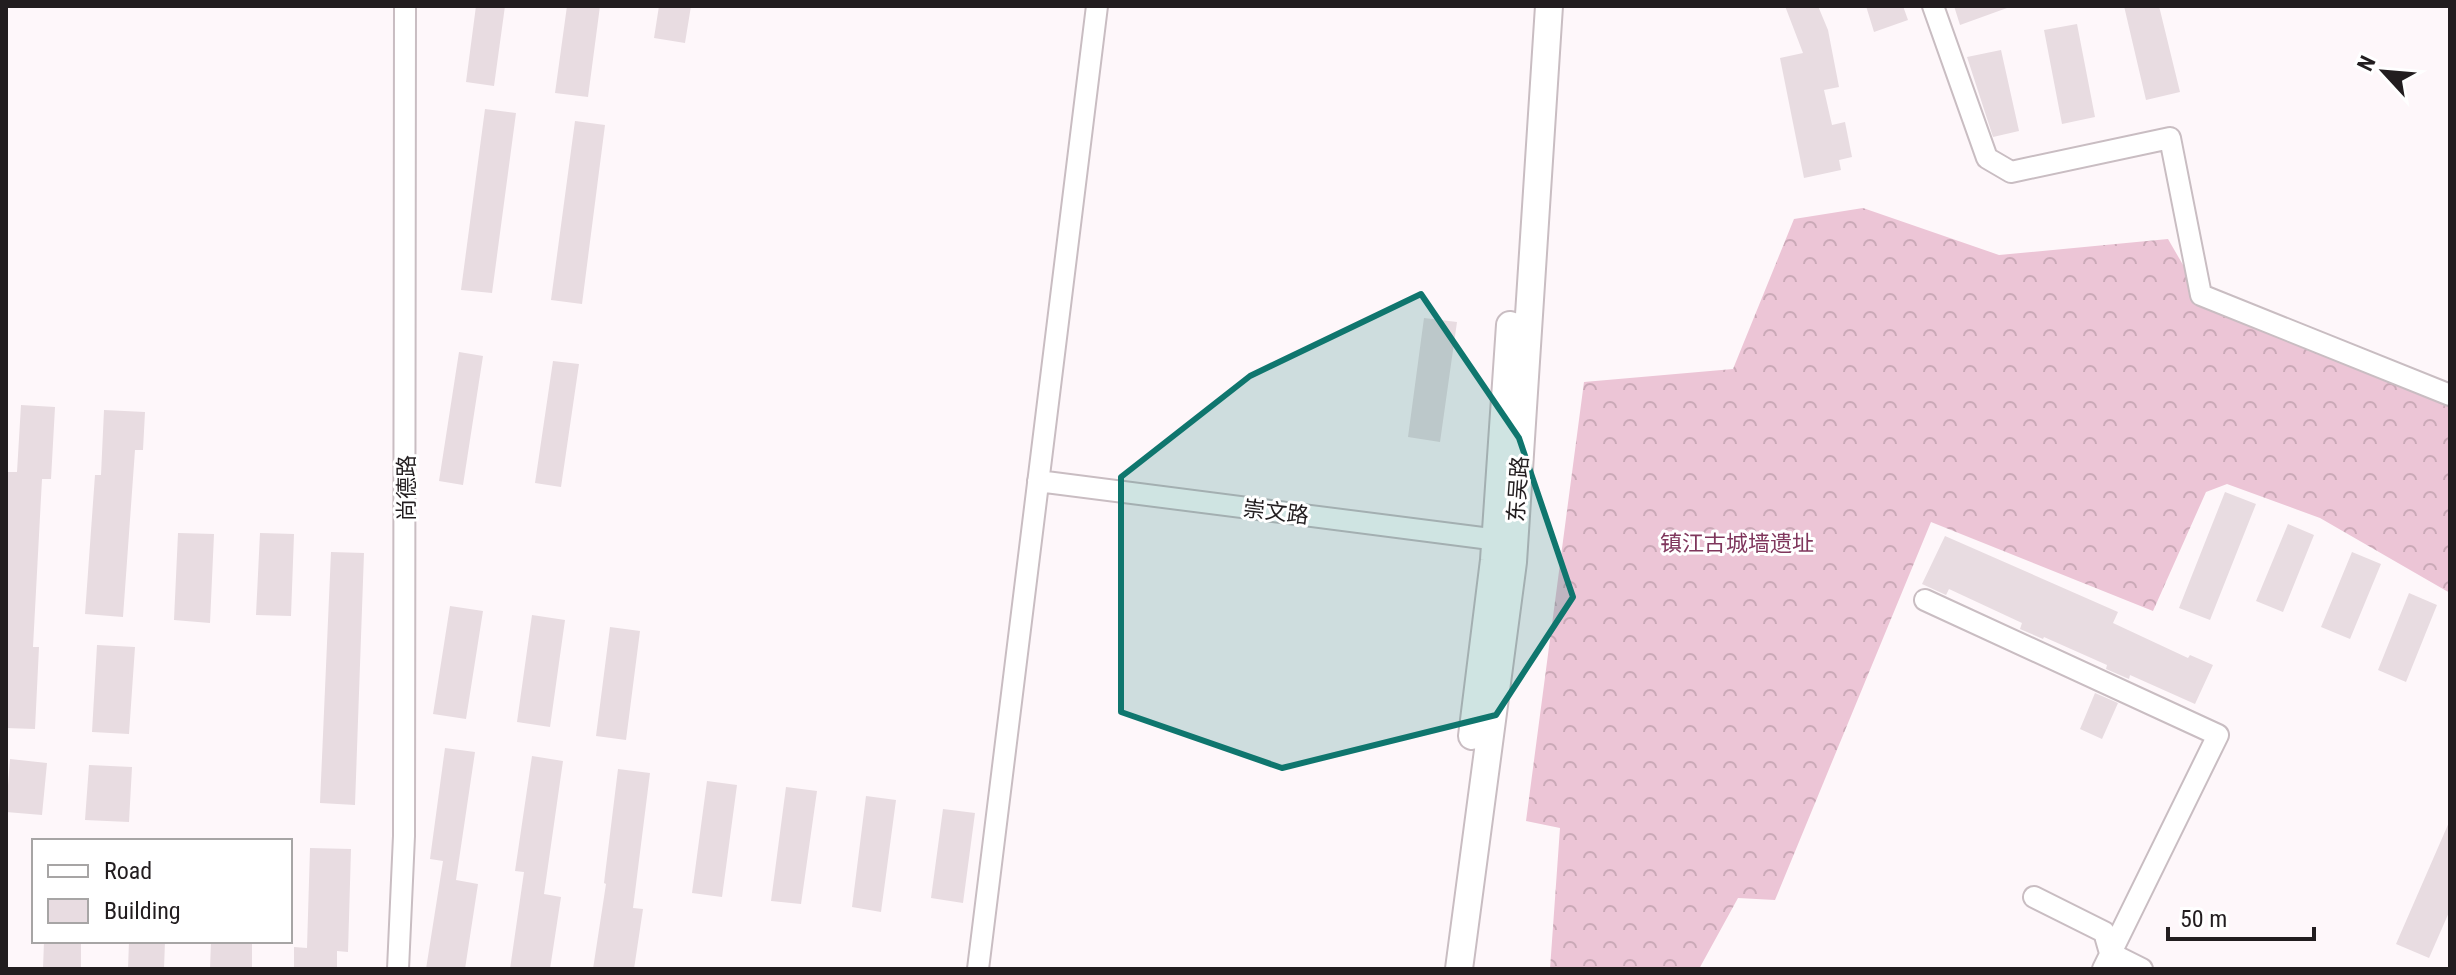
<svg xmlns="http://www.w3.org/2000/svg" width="2456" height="975" font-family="'Roboto Condensed','Noto Sans SC',sans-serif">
	<defs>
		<pattern id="forest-crowns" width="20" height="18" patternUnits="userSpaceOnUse" patternTransform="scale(2)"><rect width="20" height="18" fill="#ecc5d6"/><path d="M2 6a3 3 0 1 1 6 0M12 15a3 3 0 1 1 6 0" fill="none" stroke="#caa9b7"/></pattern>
	</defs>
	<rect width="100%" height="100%" fill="#fef7fa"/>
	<!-- forest -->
	<path fill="url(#forest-crowns)" d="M1863 208 1999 255 2168 239 2201 296 2450 395V593L2320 518 2227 484 2206 492 2153 611 1931 522 1775 900 1738 898 1699 969H1550L1560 828 1526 821 1584 382 1733 369 1794 219Z"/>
	<!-- building -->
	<path fill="#e8dce1" d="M476 6H505L494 86 466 82Z
		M567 6H600L588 97 555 93Z
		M659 6H691L685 43 654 38Z
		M1785 6H1818L1828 30 1839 87 1824 90 1832 125 1845 122 1852 157 1839 160 1841 170 1804 178 1780 58 1803 53Z
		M1866 6H1903L1908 20 1874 32Z
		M1954 6H2007V8L1960 25Z
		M2124 6H2159L2180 92 2146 100Z
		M2077 24 2095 117 2062 124 2044 30Z
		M2001 50 2019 131 1993 137 1967 57Z
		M485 109 516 113 492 293 461 290Z
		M575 121 605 125 582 304 551 300Z
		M1424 318 1457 322 1440 442 1408 437Z
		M459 352 483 356 463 485 439 481Z
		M553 361 579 364 561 487 535 483Z
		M21 405 55 407 51 479H42L33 647H39L35 729 6 728V472H17Z
		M104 410 145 412 143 450H135L123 617 85 614 95 475H101Z
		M2225 492 2256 504 2210 620 2179 608Z
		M2288 524 2314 535 2283 612 2256 601Z
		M178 533 214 534 210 623 174 620Z
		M260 533 294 534 291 616 256 615Z
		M1945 536 2118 612 2113 623 2188 658 2190 655 2213 665 2195 704 2130 675 2129 679 2106 669 2107 665 2044 637 2043 639 2020 629 2022 623 1949 589 1946 595 1922 584Z
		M331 552 364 553 355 805 320 803Z
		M2352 552 2381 564 2350 639 2321 627Z
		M2409 593 2437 605 2406 682 2378 670Z
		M450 606 483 611 466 719 433 714Z
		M532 615 565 620 550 727 517 722Z
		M610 627 640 631 626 740 596 736Z
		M97 645 135 647 129 734 92 732Z
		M2095 693 2118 703 2102 739 2080 729Z
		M445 748 475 752 456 880 478 884 465 969H426L443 861 430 859Z
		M532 756 563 761 544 894 561 897 550 969H510L524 872 515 871Z
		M10 759 47 763 42 815 6 812Z
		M89 765 132 767 129 822 85 820Z
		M618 769 650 773 633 908 643 909 634 969H593L606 884 604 883Z
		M707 781 737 785 722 897 692 893Z
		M786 787 817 791 801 904 771 901Z
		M866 796 896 800 881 912 852 907Z
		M943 809 975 813 963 903 931 898Z
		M2450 820V910L2429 958 2396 944Z
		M310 848 351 849 348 952 337 951V969H294V947L307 948Z
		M44 941H81V969H43Z
		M129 941H165L164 969H128Z
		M211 941H252V969H210Z"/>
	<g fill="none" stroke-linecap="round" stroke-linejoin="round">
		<!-- minor casing -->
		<g stroke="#c9bdc2" stroke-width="24">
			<path id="minor" d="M1933 6 1987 158 2011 172 2170 138 2201 295 2450 395
				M1038 481 1506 541
				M1925 600 2218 735 2103 969
				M2034 897 2104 932 2110 953 2142 969
				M398 969 404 836 405 6
				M978 969 1097 6"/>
		</g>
		<!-- major casing -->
		<g stroke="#c9bdc2" stroke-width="30">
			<path id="major" d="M1472 736 1494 560 1510 325
				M1459 969 1513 562 1549 6"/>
		</g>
		<!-- minor -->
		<use href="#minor" stroke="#fff" stroke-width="20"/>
		<!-- major -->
		<use href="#major" stroke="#fff" stroke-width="26"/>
	</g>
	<!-- marked area -->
	<path fill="#0f766e" fill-opacity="0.2" stroke="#0f766e" stroke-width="6" stroke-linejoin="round" d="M1421 294 1519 438 1573 597 1496 715 1282 768 1121 712V477L1250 376Z"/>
	<g text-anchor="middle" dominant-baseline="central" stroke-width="6" stroke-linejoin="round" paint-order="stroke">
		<!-- street labels -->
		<g font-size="22" fill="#221d1f" stroke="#fff">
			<text transform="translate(406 488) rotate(-90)">尚德路</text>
			<text transform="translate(1518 489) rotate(-86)">东吴路</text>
			<text transform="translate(1276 512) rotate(7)">崇文路</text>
		</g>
		<!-- park labels -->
		<g font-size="22" fill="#7f365c" stroke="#fff">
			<text x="1737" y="543">镇江古城墙遗址</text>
		</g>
	</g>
	<!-- border -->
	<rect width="2456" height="975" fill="none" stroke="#221d1f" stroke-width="16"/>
	<!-- legend -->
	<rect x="32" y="839" width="260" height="104" fill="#ffffff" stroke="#a7a5a5" stroke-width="2"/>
	<rect x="48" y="865" width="40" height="12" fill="#ffffff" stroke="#a7a5a5" stroke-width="2"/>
	<text x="104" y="879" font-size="24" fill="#221d1f">Road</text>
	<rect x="48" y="899" width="40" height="24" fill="#e8dce1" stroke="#a7a5a5" stroke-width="2"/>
	<text x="104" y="919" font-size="24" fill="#221d1f">Building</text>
	<!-- north arrow -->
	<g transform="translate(2384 72) rotate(296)" stroke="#ffffff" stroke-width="6" paint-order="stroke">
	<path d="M0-6L14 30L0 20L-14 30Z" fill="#221d1f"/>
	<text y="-12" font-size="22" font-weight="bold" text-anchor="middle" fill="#221d1f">N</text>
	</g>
	<!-- scale -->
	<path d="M2168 927v12h146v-12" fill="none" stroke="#221d1f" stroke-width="4"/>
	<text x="2180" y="927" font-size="24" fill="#221d1f" stroke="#ffffff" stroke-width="6" paint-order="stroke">50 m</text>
</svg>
